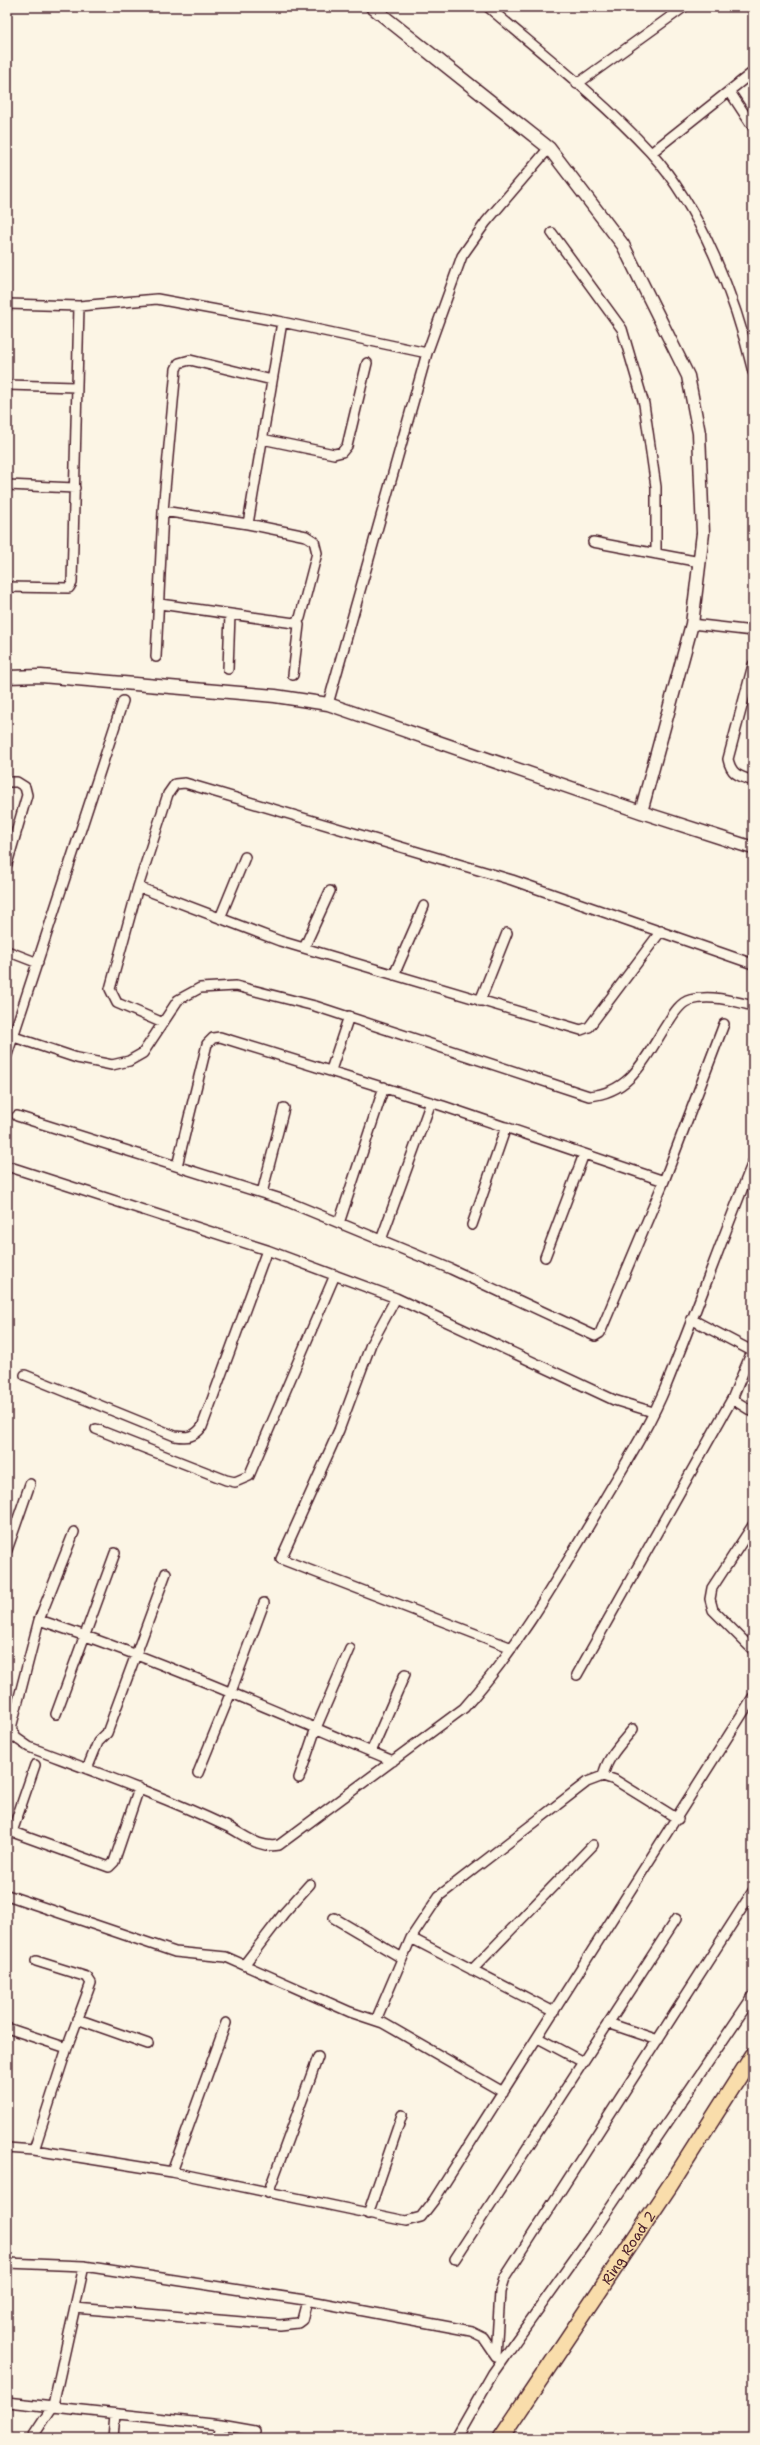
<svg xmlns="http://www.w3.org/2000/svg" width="760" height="2445" font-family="'Shantell Sans',sans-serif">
	<rect width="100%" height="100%" fill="#fcf5e5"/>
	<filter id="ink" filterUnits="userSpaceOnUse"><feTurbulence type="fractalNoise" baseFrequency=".025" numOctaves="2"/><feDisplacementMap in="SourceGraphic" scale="8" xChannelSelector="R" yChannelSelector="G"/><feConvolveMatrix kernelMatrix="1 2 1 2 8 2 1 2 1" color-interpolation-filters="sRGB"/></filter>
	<g filter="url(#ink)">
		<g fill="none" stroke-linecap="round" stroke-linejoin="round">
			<!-- minor casing -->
			<g stroke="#4a1f2b" stroke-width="12">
				<path id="minor" d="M488 7C543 54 601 99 650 152 701 208 736 299 753 372
					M577 84 684 7
					M730 92 753 127
					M651 153 753 72
					M552 233 622 329 644 404 656 487V554
					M7 304 79 306 157 299 282 322 427 353
					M7 385 76 387
					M262 439 334 454 342 452 347 446 367 363
					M7 485 75 488
					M248 524 282 322
					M593 542 700 562
					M7 587 69 588 72 583 79 306
					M160 604 294 623 300 618 317 553 314 541 306 536 248 524 163 511
					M692 624 753 631
					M156 657 163 511 176 369 179 363 190 360 272 380
					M753 665 728 759C731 774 738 776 753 781
					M228 669 230 614
					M293 675 299 625 297 621
					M328 704 427 353 462 256 486 222 549 148
					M7 782H17L25 787 27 795 7 864
					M138 887 280 941 581 1030 589 1027 661 931
					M220 918 245 857
					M304 948 330 891
					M7 951 38 963
					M394 975 424 906
					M480 1001 507 933
					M163 1023 117 1003 110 989 138 887 168 794 175 784 185 783 512 880 753 964
					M14 1037 77 1058 112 1065 129 1061 143 1053 178 1000 200 988 236 986 315 1006 589 1096C634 1092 646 1055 669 1021 674 1013 681 1002 690 1000 710 994 734 1001 753 1006
					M7 1055 123 701
					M331 1070 349 1016
					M17 1116 281 1199 451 1269 595 1336 600 1333 664 1181 724 1024
					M7 1166 267 1250 396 1298 614 1400 653 1412
					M177 1166 207 1044 213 1038 220 1037 443 1106 664 1181
					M262 1193 284 1108
					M339 1223 384 1087
					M472 1225 506 1127
					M381 1240 431 1102
					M545 1257 584 1154
					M396 1298 371 1344 339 1430 281 1559 512 1648
					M691 1319 752 1351
					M25 1375 175 1436C188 1438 194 1437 202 1427L267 1250
					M732 1399 753 1412
					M96 1429 226 1480 235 1482 249 1476 335 1275
					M753 1525 712 1588 710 1599 713 1610 753 1650
					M74 1532 39 1620 11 1728 16 1738 29 1747C95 1772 162 1796 226 1826 244 1834 258 1849 279 1845L464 1708C517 1649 557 1579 597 1512 621 1470 648 1430 666 1386 696 1312 723 1236 753 1162
					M7 1550 30 1484
					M39 1620C160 1660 276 1712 393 1761
					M577 1675 732 1399 753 1349
					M56 1714 115 1553
					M371 1752 405 1674
					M87 1769 98 1742 107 1733 166 1573
					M198 1773 231 1692 264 1603
					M603 1776C607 1757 621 1744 633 1729
					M299 1778 316 1728 350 1649
					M7 1830 109 1867 114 1862 139 1788
					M12 1832 35 1765
					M7 1895 175 1952 226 1957 350 2012 383 2023 503 2092
					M334 1918 402 1958
					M411 1938 554 2012
					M244 1965 284 1913 310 1884
					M472 1970 593 1845
					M77 2019 148 2044
					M376 2020 411 1938 439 1896 587 1782 603 1776 615 1780 678 1819
					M608 2023 658 2040
					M7 2028 67 2048
					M538 2038 583 2062
					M7 2148 34 2150 172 2172 406 2221 421 2217 434 2200 753 1697
					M34 2150 67 2048 91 1983 87 1977 36 1961
					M172 2172 226 2023
					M268 2193 318 2057
					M368 2214 402 2115
					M455 2259 676 1919
					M7 2263 84 2266 311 2301 471 2331 483 2337 496 2356
					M75 2308 280 2325 298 2323 302 2320 307 2301
					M496 2356 500 2292 504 2279 753 1891
					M7 2402 221 2425 255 2431
					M32 2438 53 2406 84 2266
					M113 2438 115 2414
					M218 2438 221 2425
					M456 2438 493 2373 592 2234 753 1996"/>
			</g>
			<!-- tertiary casing -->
			<g stroke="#4a1f2b" stroke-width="15">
				<path id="tertiary" d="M372 7 549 148 623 245 688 376 699 433 703 533 692 624 641 812
					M7 677 41 676 275 696 328 704 641 812 753 848"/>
			</g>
			<!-- primary casing -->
			<g stroke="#4a1f2b" stroke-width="18">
				<g id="primary">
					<path id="s1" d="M501 2438 671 2184 753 2055"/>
				</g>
			</g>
			<!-- minor -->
			<use href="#minor" stroke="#fcf5e5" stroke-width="9"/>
			<!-- tertiary -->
			<use href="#tertiary" stroke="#fcf5e5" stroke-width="12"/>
			<!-- primary -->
			<use href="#primary" stroke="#f9ddab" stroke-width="15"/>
		</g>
	</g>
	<g text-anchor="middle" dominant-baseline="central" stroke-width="3" stroke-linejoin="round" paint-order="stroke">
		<!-- street labels -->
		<g font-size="14" fill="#4a1f2b" stroke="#fcf5e5">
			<text stroke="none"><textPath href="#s1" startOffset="229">Ring Road 2</textPath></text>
		</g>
	</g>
	<!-- margin -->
	<rect width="760" height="2445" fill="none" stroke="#fcf5e5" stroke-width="24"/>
	<rect x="12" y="12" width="736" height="2421" fill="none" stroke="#4a1f2b" stroke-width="1.5" filter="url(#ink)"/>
</svg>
